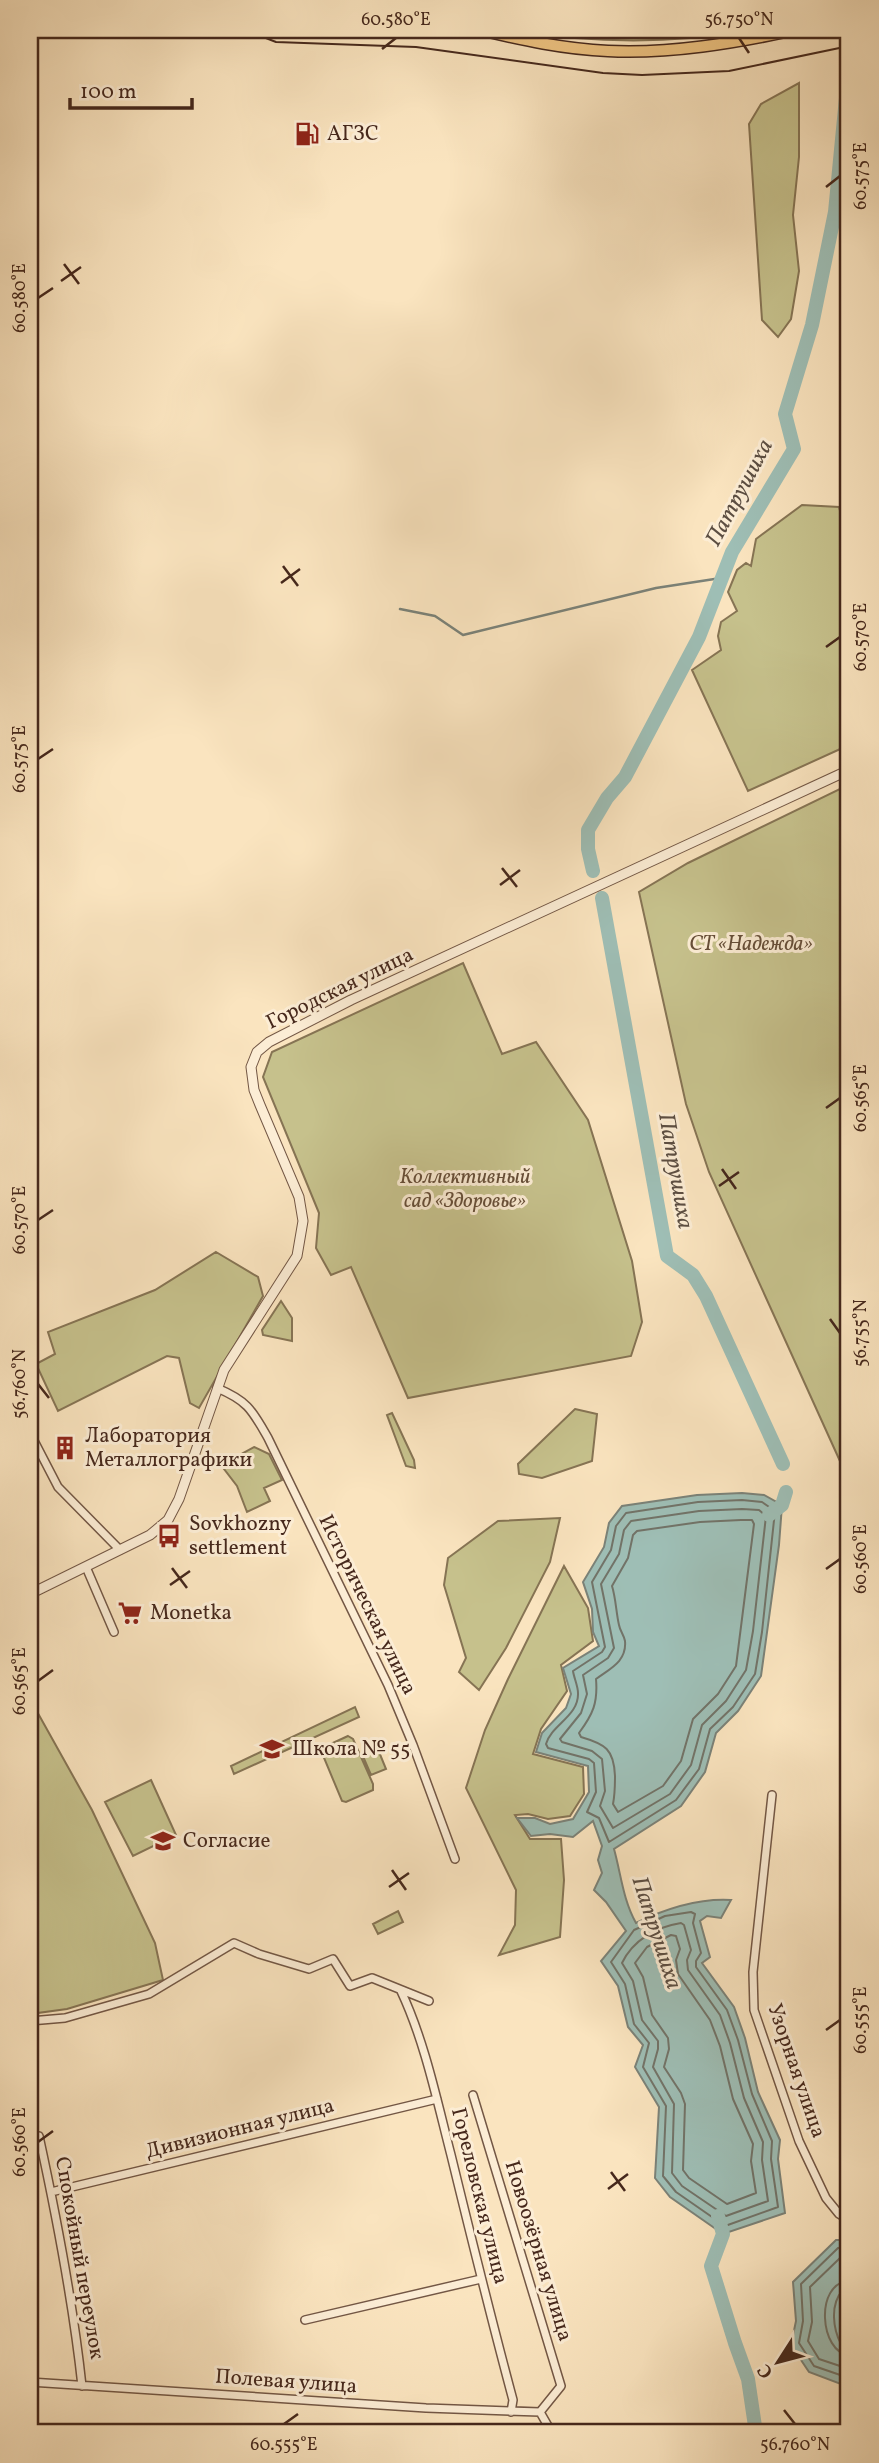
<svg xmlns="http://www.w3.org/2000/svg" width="879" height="2463" font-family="Vollkorn,serif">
	<rect width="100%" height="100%" fill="#fae4bf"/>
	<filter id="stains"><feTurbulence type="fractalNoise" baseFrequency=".00286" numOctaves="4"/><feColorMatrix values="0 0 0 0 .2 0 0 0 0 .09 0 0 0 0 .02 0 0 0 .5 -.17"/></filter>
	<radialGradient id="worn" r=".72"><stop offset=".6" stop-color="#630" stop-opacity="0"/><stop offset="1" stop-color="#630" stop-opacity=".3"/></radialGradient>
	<!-- green -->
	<path fill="#c6c18c" stroke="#867454" stroke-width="2" d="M280 30H409L426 37Z
		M511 30H747C669 45 590 43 511 30Z
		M799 83V157L793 215 799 271 791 319 778 337 762 320 749 124 761 104Z
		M802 505 839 507 846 532 849 536V745L748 791 692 670 721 650 718 636 721 622 737 611 728 592 737 570 746 563 751 566 756 539Z
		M848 785 849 787V1481L709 1172 686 1104 639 892 688 863Z
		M463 963 502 1054 536 1042 588 1120 632 1261 642 1322 631 1356 408 1398 351 1267 331 1275 316 1248 319 1213 263 1077 272 1052Z
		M216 1252 258 1277 263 1296 199 1408 190 1403 179 1358 167 1356 58 1411 36 1364 55 1354 48 1332 155 1290Z
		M281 1301 292 1318V1341L263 1335 262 1330Z
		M575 1409 597 1414 592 1461 542 1478 519 1474 518 1464Z
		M392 1413 414 1460 415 1468 406 1466 387 1415Z
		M254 1447 269 1454 282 1480 264 1488 270 1501 247 1512 237 1486 221 1465Z
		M560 1518 550 1562 506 1648 479 1690 459 1672 466 1658 444 1585 448 1558 498 1521Z
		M564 1566 588 1608 593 1641 561 1665 567 1691 541 1729 533 1754 583 1767 584 1794 570 1816 548 1819 528 1814 515 1815 530 1839H561L564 1880 560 1937 499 1955 515 1925 516 1890 466 1788 485 1730 508 1679Z
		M30 1699 92 1810 155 1943 163 1980 67 2009 30 2014Z
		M355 1707 359 1717 234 1774 231 1766Z
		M348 1736 353 1739 373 1784V1790L346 1802 342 1801 322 1753 324 1747Z
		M377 1747 386 1769 371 1775 362 1754Z
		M151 1780 176 1835 133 1856 105 1802Z
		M398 1911 403 1922 378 1934 373 1924Z"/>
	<!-- water -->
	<path fill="#9ebeb5" stroke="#7b8278" stroke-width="2" d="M742 1493 764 1495 782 1505 779 1545 761 1676 738 1711 716 1733 705 1772 681 1806 614 1849C621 1874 623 1900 636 1923 665 1909 698 1898 731 1900L721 1918 707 1916 700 1921 710 1957 702 1963 734 2007 745 2038 758 2092 780 2140 778 2159 785 2213 723 2234 670 2197 655 2178 659 2107 635 2067 643 2045 628 2027 618 1986 601 1961 626 1931 606 1902 594 1890 602 1873 598 1860 602 1846 593 1821 573 1837 550 1834 531 1836 517 1818H535L550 1824 573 1819 589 1792 588 1766 536 1752 542 1733 566 1708 571 1694 563 1668 599 1646 593 1632 592 1609 583 1582 604 1547 609 1523 622 1506 697 1495Z
		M836 2240H848L849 2245V2293L841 2303C844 2335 852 2353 846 2386L809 2372 791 2345 796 2321 793 2282Z"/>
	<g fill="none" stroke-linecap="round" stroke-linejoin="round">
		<!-- shore -->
		<path stroke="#727368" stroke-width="2" d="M742 1500 762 1502 775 1511 762 1632 755 1674 733 1707 710 1729 699 1769 676 1800 609 1842 599 1818 587 1812 596 1792 594 1763 589 1759 548 1748 546 1744C551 1725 579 1716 578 1693 578 1686 574 1678 573 1671L602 1652 605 1647 592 1582 611 1550 616 1526 626 1513 698 1502Z
			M742 1509 759 1510 766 1516 753 1631 746 1670 726 1701 702 1725 691 1765 670 1794 613 1828 600 1806 605 1791 602 1759 592 1751 562 1742 560 1739 581 1713 587 1694 583 1675 608 1658 614 1648 601 1584 619 1554 624 1530 631 1521 699 1511Z
			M741 1520H752L754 1524 736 1666 718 1694 693 1719 681 1761 663 1786 618 1812 613 1804C615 1794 615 1786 615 1776 614 1749 605 1744 581 1737L579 1733C593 1714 598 1703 596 1679 609 1669 627 1662 625 1641 624 1635 620 1631 619 1625 616 1612 616 1599 612 1586L628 1558 633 1535 637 1531 700 1522Z
			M691 1912 695 1914 693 1923 701 1953 696 1961V1967L727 2010 738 2040 752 2094 772 2141 771 2159 778 2207 725 2226 676 2192 663 2176 666 2106 643 2067 649 2043 634 2024 625 1984 611 1962 634 1930 665 1916Z
			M681 1923 684 1925 691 1950 687 1960 688 1970 720 2015 730 2043 744 2098 763 2142 762 2160 768 2201 726 2216 682 2186 672 2173 674 2104 653 2067 658 2049V2041L642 2020 633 1981 622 1963C633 1940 656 1927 681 1923Z
			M671 1935 676 1936 680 1949 676 1960 678 1974 710 2020 720 2046 733 2099 753 2144 751 2161 756 2193 727 2204 689 2178 683 2170 685 2104 681 2093 664 2067 669 2049 668 2038 652 2015 643 1977 635 1963 647 1947Z
			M849 2247 838 2248 801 2284 803 2321 799 2343 814 2366 849 2378
			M849 2256 841 2257 810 2287 812 2322 808 2341 819 2359 849 2369
			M849 2281C814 2283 820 2353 849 2355
			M849 2289 842 2291C830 2305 833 2329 841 2344L849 2346"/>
		<!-- stream -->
		<path stroke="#7b8278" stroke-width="2.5" d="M400 609 435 616 463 635 656 588 721 578"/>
		<!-- river -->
		<path stroke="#9ebeb5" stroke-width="14" d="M593 871 588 849V830L607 798 625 777 699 637 732 552 794 449 785 414 812 325 835 212 849 67
			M602 898 667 1256 693 1275 706 1296 783 1464
			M769 1515 782 1505 786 1492
			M718 2216 723 2234 711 2266 735 2343 748 2379 756 2433"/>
		<!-- minor casing -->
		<g stroke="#735745" stroke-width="10">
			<path id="minor" d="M217 1388C248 1401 252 1410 268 1438L388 1685 413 1745 455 1859
				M30 1433 58 1487 120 1550
				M86 1567 114 1632
				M772 1795 753 1972 754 2010 799 2141 826 2198 839 2214 849 2220
				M401 1991C425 2042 437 2101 451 2155 471 2237 491 2318 513 2400L511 2412
				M30 2021 65 2018 149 1994 234 1943 259 1954 309 1969 333 1959 350 1986 372 1978 429 2001
				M473 2095 561 2386 540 2412
				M30 2139 39 2136C57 2219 73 2302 82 2386
				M51 2192 437 2099
				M305 2320 481 2279
				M30 2382 426 2408 540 2412
				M540 2412 552 2433"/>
		</g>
		<!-- tertiary casing -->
		<g stroke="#735745" stroke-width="11">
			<path id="tertiary" d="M30 1594 150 1535 168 1520 179 1499 224 1370 297 1256 303 1221 299 1197 260 1105 254 1090 251 1067 257 1052 269 1042 351 1000 849 770"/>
		</g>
		<!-- primary casing -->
		<g stroke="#46281c" stroke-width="13">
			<path id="primary" d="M480 30C522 40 564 49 608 51 670 54 735 43 795 30"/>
		</g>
		<!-- minor -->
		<use href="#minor" stroke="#fcedd5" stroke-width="7"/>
		<!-- tertiary -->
		<use href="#tertiary" stroke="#fcedd5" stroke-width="9"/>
		<!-- primary -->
		<use href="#primary" stroke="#edc280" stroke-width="10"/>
		<!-- tram -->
		<path stroke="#46281c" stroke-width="2" d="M245 30 276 42 416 47 603 73 642 75 729 71 849 46"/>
	</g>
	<!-- ticks -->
	<path fill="none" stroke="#46281c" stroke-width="2.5" d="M739 38 749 53M382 49 396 38M826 187 840 176M64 264 79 284M61 281 81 267M38 298 53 288M283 566 298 586M281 583 300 569M826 647 840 637M38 759 53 749M502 868 517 887M500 885 520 870M826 1108 840 1098M722 1169 736 1189M719 1186 739 1172M38 1220 53 1210M830 1319 840 1333M38 1384 49 1398M172 1568 187 1588M826 1569 840 1559M170 1585 190 1571M38 1681 53 1670M392 1870 406 1890M389 1887 409 1873M826 2030 840 2020M38 2142 53 2131M611 2172 625 2191M608 2189 628 2174M784 2410 795 2424M284 2424 298 2414"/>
	<!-- icons -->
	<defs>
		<g id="fuel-bare" transform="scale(1.89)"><path d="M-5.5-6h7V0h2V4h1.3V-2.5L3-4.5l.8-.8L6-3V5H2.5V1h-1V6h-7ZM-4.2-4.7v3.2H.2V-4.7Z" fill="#8f2418" stroke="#fcedd5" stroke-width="2.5" paint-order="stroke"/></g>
		<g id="building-bare" transform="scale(1.89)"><path d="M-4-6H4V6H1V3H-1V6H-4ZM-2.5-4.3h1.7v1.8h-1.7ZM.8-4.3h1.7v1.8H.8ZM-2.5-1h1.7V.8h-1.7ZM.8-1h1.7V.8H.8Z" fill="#8f2418" stroke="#fcedd5" stroke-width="2.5" paint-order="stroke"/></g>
		<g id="bus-bare" transform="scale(1.89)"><path d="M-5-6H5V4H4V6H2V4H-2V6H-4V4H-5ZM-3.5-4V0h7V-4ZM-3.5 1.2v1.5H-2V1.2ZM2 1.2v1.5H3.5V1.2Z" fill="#8f2418" stroke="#fcedd5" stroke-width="2.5" paint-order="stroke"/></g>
		<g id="supermarket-bare" transform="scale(1.89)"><path d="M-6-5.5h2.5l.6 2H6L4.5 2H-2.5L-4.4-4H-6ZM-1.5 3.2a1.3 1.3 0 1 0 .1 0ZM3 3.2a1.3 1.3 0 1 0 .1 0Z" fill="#8f2418" stroke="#fcedd5" stroke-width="2.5" paint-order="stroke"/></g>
		<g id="school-bare" transform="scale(1.89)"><path d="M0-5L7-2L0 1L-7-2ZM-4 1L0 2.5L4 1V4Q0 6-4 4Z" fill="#8f2418" stroke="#fcedd5" stroke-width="2.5" paint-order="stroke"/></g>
	</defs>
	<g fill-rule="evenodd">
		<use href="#fuel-bare" x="307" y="134"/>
		<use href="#building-bare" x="65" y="1448"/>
		<use href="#bus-bare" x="169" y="1536"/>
		<use href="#supermarket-bare" x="130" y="1613"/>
		<use href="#school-bare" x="272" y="1749"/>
		<use href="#school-bare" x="163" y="1841"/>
	</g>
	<g text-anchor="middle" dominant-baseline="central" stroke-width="6" stroke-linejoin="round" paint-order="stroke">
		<!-- poi labels -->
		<g font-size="21" fill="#46281c" stroke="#fcedd5" text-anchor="start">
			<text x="327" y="134">АГЗС</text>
			<text x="85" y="1436">Лаборатория<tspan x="85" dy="24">Металлографики</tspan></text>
			<text x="189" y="1524">Sovkhozny<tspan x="189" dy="24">settlement</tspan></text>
			<text x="150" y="1613">Monetka</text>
			<text x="292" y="1749">Школа № 55</text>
			<text x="183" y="1841">Согласие</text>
		</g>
		<!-- park labels -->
		<g font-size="21" font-style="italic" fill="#664e38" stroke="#fcedd5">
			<text x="751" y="944">СТ «Надежда»</text>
			<text x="465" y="1177">Коллективный<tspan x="465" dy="24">сад «Здоровье»</tspan></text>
		</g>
		<!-- street labels -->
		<g font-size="21" fill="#46281c" stroke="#fcedd5">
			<text transform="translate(340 989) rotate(-26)">Городская улица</text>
			<text transform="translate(367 1605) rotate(64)">Историческая улица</text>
			<text transform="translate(796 2071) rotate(71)">Узорная улица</text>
			<text transform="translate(240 2129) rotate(-14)">Дивизионная улица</text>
			<text transform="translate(479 2196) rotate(76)">Гореловская улица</text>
			<text transform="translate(538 2251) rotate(73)">Новоозёрная улица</text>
			<text transform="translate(79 2258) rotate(80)">Спокойный переулок</text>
			<text transform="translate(286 2382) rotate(4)">Полевая улица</text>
		</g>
		<!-- water labels -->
		<g font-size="23" font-style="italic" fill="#5c4e42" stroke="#fcedd5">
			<text transform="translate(740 493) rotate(-62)">Патрушиха</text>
			<text transform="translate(675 1171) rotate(80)">Патрушиха</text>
			<text transform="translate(656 1933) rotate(72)">Патрушиха</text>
		</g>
	</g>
	<!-- margin -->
	<rect width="879" height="2463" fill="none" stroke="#fae4bf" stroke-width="77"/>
	<!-- north arrow -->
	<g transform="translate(778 2362) rotate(234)" stroke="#fcedd5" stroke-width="5" paint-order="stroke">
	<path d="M0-5L12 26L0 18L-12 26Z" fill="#46281c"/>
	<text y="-10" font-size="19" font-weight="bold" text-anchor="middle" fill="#46281c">С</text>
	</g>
	<!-- scale -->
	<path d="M70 98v10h122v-10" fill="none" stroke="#46281c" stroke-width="3.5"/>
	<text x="80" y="98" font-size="21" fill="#46281c" stroke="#fcedd5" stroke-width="5" paint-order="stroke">100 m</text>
	<rect x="38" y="38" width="802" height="2386" fill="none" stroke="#46281c" stroke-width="2.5"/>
	<g font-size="18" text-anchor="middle" fill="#46281c">
		<text x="396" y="25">60.580°E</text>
		<text x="739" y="25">56.750°N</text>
		<text transform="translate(860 176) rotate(-90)" y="6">60.575°E</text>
		<text transform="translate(19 298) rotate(-90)" y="6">60.580°E</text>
		<text transform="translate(860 637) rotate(-90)" y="6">60.570°E</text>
		<text transform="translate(19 759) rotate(-90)" y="6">60.575°E</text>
		<text transform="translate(860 1098) rotate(-90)" y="6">60.565°E</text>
		<text transform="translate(19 1220) rotate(-90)" y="6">60.570°E</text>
		<text transform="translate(860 1333) rotate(-90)" y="6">56.755°N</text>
		<text transform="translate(19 1384) rotate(-90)" y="6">56.760°N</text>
		<text transform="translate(860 1559) rotate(-90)" y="6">60.560°E</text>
		<text transform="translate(19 1681) rotate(-90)" y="6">60.565°E</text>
		<text transform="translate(860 2020) rotate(-90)" y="6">60.555°E</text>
		<text transform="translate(19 2142) rotate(-90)" y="6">60.560°E</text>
		<text x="284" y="2450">60.555°E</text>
		<text x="795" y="2450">56.760°N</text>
	</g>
	<rect width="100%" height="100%" filter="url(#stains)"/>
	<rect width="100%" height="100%" fill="url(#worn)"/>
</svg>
